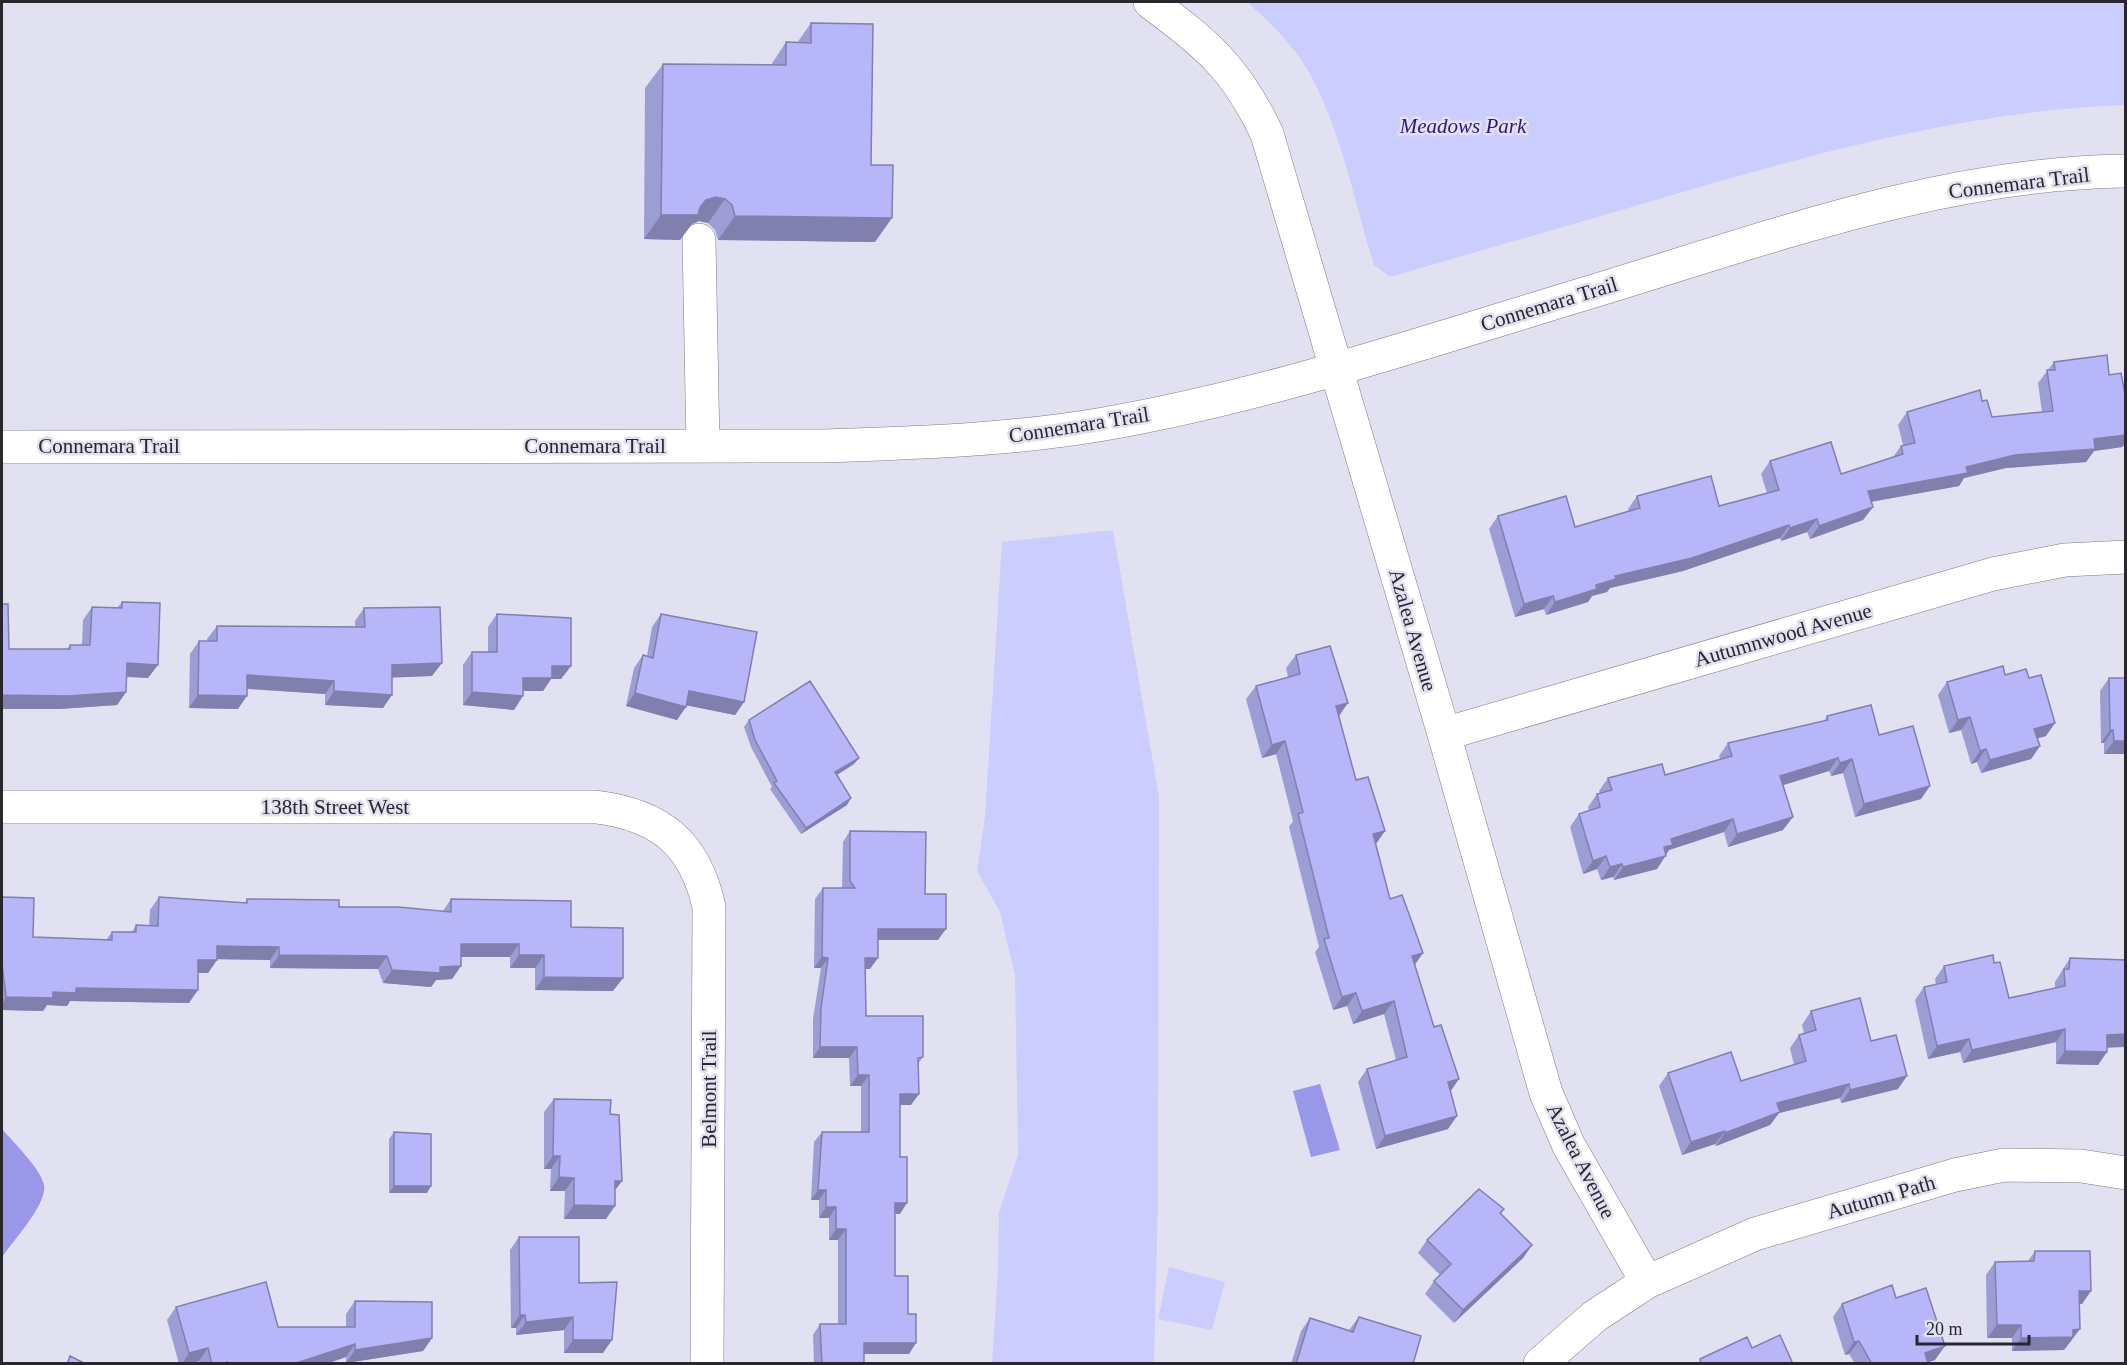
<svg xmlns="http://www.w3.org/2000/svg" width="2127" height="1365" font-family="'Times New Roman',serif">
	<rect width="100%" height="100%" fill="#e1e1f1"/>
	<!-- green -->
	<path fill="#cccdff" d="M1247 2H2125V105C1974 111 1831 149 1686 191 1588 220 1489 248 1390 277L1374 265C1355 204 1341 130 1310 74 1294 46 1271 23 1247 2Z
		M1113 530 1159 797 1158 1201 1154 1363H992L998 1270 999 1212 1018 1155 1015 975 1000 912 977 871 985 817 1002 542Z
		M1169 1267 1225 1282 1212 1330 1158 1319Z"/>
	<!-- water -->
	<path fill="#9997e8" d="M1320 1084 1340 1150 1311 1157 1293 1091Z
		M2 1129C13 1142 41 1169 44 1185 48 1203 13 1241 2 1257Z"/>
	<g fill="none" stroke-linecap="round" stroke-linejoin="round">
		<!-- minor casing -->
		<g stroke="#7a7b89" stroke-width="34">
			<path id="minor" d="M1150 2C1207 44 1236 68 1267 134L1444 734 1546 1093 1569 1146 1647 1282
				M699 240 703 446
				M2 447 823 446C917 443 1011 440 1104 424 1271 395 1434 339 1597 290 1768 238 1944 173 2126 171
				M1444 734 1993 574 2065 560 2126 557
				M2 807H596C660 815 695 843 709 907L707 1364
				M1540 1364 1595 1316 1647 1282 1755 1234 1955 1175 2004 1165 2081 1166 2126 1173"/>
		</g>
		<!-- minor -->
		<use href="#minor" stroke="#fff" stroke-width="33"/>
	</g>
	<!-- wall -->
	<path fill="#9d9dd6" d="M811 23 871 165 875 242 718 240 715 230 708 223 699 221 692 224 680 240 644 239 645 88 663 64 771 65 786 42 797 43Z
		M2054 362 2109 375 2126 399V443L2122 447 2094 451 2086 462 2006 468 1964 478 1959 486 1871 502 1873 507 1863 520 1810 539 1807 532 1781 541 1780 538 1683 571 1610 588 1607 592 1592 596 1588 602 1546 615 1544 609 1515 617 1489 529 1498 516 1575 527 1628 511V509L1637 496 1719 506 1767 493 1761 474 1770 461 1841 474 1893 457 1901 446 1903 445 1898 425 1907 412 1982 401 1992 417 2042 412 2038 383Z
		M122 602 148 678 126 677V692L117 705 59 709 9 649H67L70 645H82L83 620 92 607 117 608Z
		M364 608 432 676 392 677 383 708 325 705V694L247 689 238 709 189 708 190 654 199 641H207V639L217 626 355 627V621Z
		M497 614 571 666 561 679H551L543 691H523L514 710 463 705V665L472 652H488V627Z
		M661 614 744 702 735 715 686 705 677 720 626 706 634 668 643 655 647 656 652 627Z
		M1296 655 1339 716 1356 780 1376 844 1390 899 1415 965 1450 1091 1448 1129 1376 1149 1358 1082 1367 1069 1396 1060 1384 1014 1353 1024 1347 1006 1333 1010 1315 952 1319 947 1289 827 1293 821 1276 754 1262 758 1246 699 1256 686 1288 677 1286 668Z
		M2005 675 2046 736 2037 738 2040 746 2031 759 1981 773 1977 762 1971 764 1961 730 1949 733 1938 695 1947 682Z
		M2109 678H2126V754H2104V743H2101L2100 691Z
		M1827 716 1879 735 1921 799 1855 817 1843 773 1831 776 1829 771 1783 785V830L1728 847 1724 832 1669 850 1657 869 1614 880 1613 877 1601 880 1597 869 1583 874 1570 827 1579 814 1589 811 1588 807 1597 794 1600 793 1599 791 1608 778 1665 775 1720 759 1719 756 1728 743 1824 721Z
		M749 720 859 758 854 764 837 775 847 805 801 834 770 789 772 787 751 747 744 727Z
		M850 831 925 894 938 940H878L870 969H865L866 1016 923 1057 918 1064 911 1105H900V1214H895V1276L909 1354H864V1364H814L813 1335 820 1324H838V1240H829V1218H819V1200H811L814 1142 822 1132H861V1086H850L849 1058H813V1019L821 968H814L815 899 823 888H842L843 842Z
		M2 897 33 937 106 940 112 932H132L136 925 149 926 150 910 159 897 245 903 247 899 339 907 443 911 451 899 571 927 613 991 535 990V968H510V957H461V966L452 979 436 980 431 987 383 983 378 969 270 968V960L217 959 208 973H198L189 1003 70 1001 67 1006 47 1005 43 1011 2 1010Z
		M2070 958 2107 1048 2098 1065 2056 1064V1042L1963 1063 1960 1052 1928 1059 1915 1000 1924 987 1936 985 1935 979 1944 966 1994 963 2009 998 2055 988V982Z
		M1811 1011 1871 1041 1898 1089 1841 1103 1840 1098 1779 1113 1770 1125 1716 1146 1715 1144 1682 1155 1659 1086 1668 1073 1741 1081 1794 1065 1790 1048 1799 1035 1804 1033 1802 1025Z
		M554 1099 610 1114 622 1181 615 1190 606 1219H564L565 1191H550L551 1169H544V1112Z
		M394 1132 427 1193H389V1139Z
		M1504 1209 1501 1214 1532 1245 1523 1258 1454 1323 1425 1294 1434 1281 1440 1275 1418 1253 1427 1240Z
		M519 1237 579 1283 603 1353H564V1330L516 1335V1328H511L510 1250Z
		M2035 1251 2082 1304H2079L2071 1342H2070L2064 1350 2012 1351V1338H1987L1986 1275 1995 1262 2028 1261Z
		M1896 1298 1935 1360 1928 1362V1364H1855L1849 1354 1845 1355 1833 1317 1842 1304Z
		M355 1301 432 1338 423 1351 346 1363V1357L326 1364H200L199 1361 190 1364H179L167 1320 176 1307 278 1327H346V1314Z
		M1359 1317 1413 1364H1291L1301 1331 1310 1318 1349 1330Z"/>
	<!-- shaded-wall -->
	<path fill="#807fae" d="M716 197 725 199 708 223 699 221 692 224 680 240 644 239 661 215 700 207 706 200Z
		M735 216 892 218 875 242 718 240Z
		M2126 435V443L2122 447 2094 451 2086 462 2006 468 1964 478 1959 486 1858 504 1868 491 2015 455 2094 439Z
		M1873 507 1863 520 1810 539 1819 526Z
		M1817 519 1807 532 1781 541 1790 528Z
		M1789 525 1780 538 1683 571 1610 588 1607 592 1592 596 1588 602 1546 615 1555 602 1615 576Z
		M1553 596 1544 609 1515 617 1524 604Z
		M127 663 158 665 148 678 118 676Z
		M442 663 432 676 383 678 392 665Z
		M552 666H571L561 679H551L543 691H514L523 678Z
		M247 675 334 681 325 694 238 688Z
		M334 691 392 695 383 708 325 705Z
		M689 691 744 702 735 715 680 704Z
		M126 692 117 705 59 709H2V695Z
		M472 692 523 696 514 710 463 705Z
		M635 693 686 707 677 720 626 706Z
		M198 695 247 696 238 709 189 708Z
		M1348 703 1339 716 1336 706Z
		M1970 717 1961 730 1949 733 1958 720Z
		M2055 723 2046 736 2025 742 2034 729Z
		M2110 730H2113L2104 743H2101Z
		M1285 741 1276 754 1262 758 1272 745Z
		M2114 741H2126V754H2104Z
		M2040 746 2031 759 1981 773 1990 760Z
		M1986 749 1977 762 1971 764 1980 751Z
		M859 758 854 764 830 779 835 772Z
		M1838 758 1829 771 1771 789 1780 776Z
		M1852 759 1843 773 1831 776 1840 763Z
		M1930 786 1921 799 1855 817 1864 804Z
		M851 798 847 805 801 834 806 828Z
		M1793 817 1783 830 1728 847 1737 834Z
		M1733 819 1724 832 1669 850 1657 869 1614 880 1623 867 1671 839Z
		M1385 831 1376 844 1373 834Z
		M1606 856 1597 869 1583 874 1593 861Z
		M1622 864 1613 877 1601 880 1610 867Z
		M878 929H946L938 940H870Z
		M461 944H519L510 957H452Z
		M217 946 279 947 270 960 208 959Z
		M1423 953 1414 966 1412 956Z
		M279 955 387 956 378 969 270 968Z
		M519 955H544L535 968H510Z
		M822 957 828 958 821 968H814Z
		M865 958H878L870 969H857Z
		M198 960H217L208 973H189Z
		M461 966 452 979 436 980 431 987 383 983 392 970Z
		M544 977 623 978 613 991 535 990Z
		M76 988 198 990 189 1003 70 1001 67 1006 47 1005 43 1011 2 1010V1004L6 997 53 992Z
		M1356 993 1347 1006 1333 1010 1342 997Z
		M1394 1001 1384 1014 1353 1024 1362 1011Z
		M2065 1029 2056 1042 1963 1063 1972 1050Z
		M2126 1034V1047L2098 1048 2107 1035Z
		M1969 1039 1960 1052 1928 1059 1937 1046Z
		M820 1047H857L849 1058H813Z
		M2065 1051 2107 1052 2098 1065 2056 1064Z
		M858 1075H869L861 1086H850Z
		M1907 1076 1898 1089 1841 1103 1850 1090Z
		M1459 1079 1450 1092 1448 1082Z
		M1849 1084 1840 1098 1779 1113 1770 1125 1716 1146 1725 1133 1777 1103Z
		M900 1094H919L911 1105H892Z
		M1457 1116 1448 1129 1376 1149 1385 1136Z
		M1725 1131 1715 1144 1682 1155 1691 1142Z
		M553 1156H560L551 1169H544Z
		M559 1177 574 1178 565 1191H550Z
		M615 1181H622L612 1194Z
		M394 1186H431L427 1193H389Z
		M818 1190H826L819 1200H811Z
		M895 1203H907L900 1214H887Z
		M574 1205 615 1206 606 1219H564Z
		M826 1207H836L829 1218H819Z
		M836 1229H846L838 1240H829Z
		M1532 1245 1523 1258 1454 1323 1463 1310Z
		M2079 1291H2091L2082 1304H2070Z
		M520 1315H525L516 1328H511Z
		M573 1317 564 1330 516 1335 526 1322Z
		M1997 1325H2021L2012 1338H1987Z
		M2080 1329 2064 1350 2012 1351 2021 1338Z
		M432 1338 423 1351 346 1363 355 1350Z
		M573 1340H612L603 1353H564Z
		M1859 1341 1849 1354 1845 1355 1854 1342Z
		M864 1343H916L909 1354H856Z
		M355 1344 346 1357 326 1364H293Z
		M1945 1346 1935 1360 1923 1364 1925 1353Z
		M208 1348 199 1361 190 1364H182L189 1353Z"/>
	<!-- building -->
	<path fill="#b7b6f9" stroke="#807fae" stroke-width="1.5" d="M811 23 873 24 871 165H893L892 218 735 216 732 205 725 199 716 197 706 200 700 207 698 215H661L663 64 786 65V42L811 43Z
		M2107 355 2109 375 2121 373 2126 399V435L2094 439 2095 449 2015 455 1966 467 1968 473 1868 491 1873 507 1819 526 1817 519 1790 528 1789 525 1692 558 1615 576 1616 579 1596 585 1597 589 1555 602 1553 596 1524 604 1498 516 1566 496 1575 527 1640 508 1637 496 1711 476 1719 506 1779 490 1770 461 1831 442 1841 474 1903 454 1901 446 1915 443 1907 412 1980 390 1982 401 1987 400 1992 417 2053 411 2047 370H2055L2054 362Z
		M122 602 160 603 158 665 127 663 126 692 68 696 2 695V604H8L9 649H70V645H90L92 607 122 608Z
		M440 607 442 663 392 665V695L334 691V681L247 675V696L198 695 199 641H217V626L365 627 364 608Z
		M497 614 571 618V666H552V678H523V696L472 692V652H497Z
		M661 614 757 632 744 702 689 691 686 707 635 693 643 655 653 658Z
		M1330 646 1348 703 1336 706 1356 780 1368 777 1385 831 1373 834 1390 899 1402 895 1409 914 1423 953 1412 956 1434 1027 1441 1025 1459 1079 1448 1082 1457 1116 1385 1136 1367 1069 1407 1057 1394 1001 1362 1011 1356 993 1342 997 1324 939 1329 938 1298 814 1303 812 1285 741 1272 745 1256 686 1300 674 1296 655Z
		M2003 666 2005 675 2026 669 2029 678 2041 675 2055 723 2034 729 2040 746 1990 760 1986 749 1980 751 1970 717 1958 720 1947 682Z
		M2109 678H2126V741H2114L2113 730H2110Z
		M810 681 859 758 835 772 851 798 806 828 774 783 777 781 755 740 749 720Z
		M1871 705 1879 735 1913 726 1930 786 1864 804 1852 759 1840 763 1838 758 1780 776 1793 817 1737 834 1733 819 1671 839 1673 845 1664 847 1666 856 1623 867 1622 864 1610 867 1606 856 1593 861 1579 814 1600 807 1597 794 1612 790 1608 778 1662 764 1665 775 1732 756 1728 743 1828 720 1827 716Z
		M850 831 926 832 925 894H946V929H878V958H865L866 1016H923V1057L918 1058 919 1094H900V1157H907V1203H895V1276H908V1314H916V1343H864V1364H822L820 1324H846V1229H836V1207H826V1190H818L822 1132H869V1075H858L857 1047H820L821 1008 828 958 822 957 823 888H855L850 881Z
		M2 897 34 898 33 937 112 940V932H136V925L158 926 159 897 247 903V899L339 900V907H398L451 912V899L571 901V927L623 928V978L544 977V955H519V944H461V966L440 967V973L392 970 387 956 279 955V947L217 946V960H198V990L76 988V993L53 992V998L6 997 2 964Z
		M1993 955 1994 963 2000 962 2009 998 2065 986 2064 969H2069L2070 958 2126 960V1034L2107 1035V1052L2065 1051V1029L1972 1050 1969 1039 1937 1046 1924 987 1947 982 1944 966Z
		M1860 998 1871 1041 1896 1035 1907 1076 1850 1090 1849 1084 1777 1103 1780 1112 1725 1133V1131L1691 1142 1668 1073 1731 1052 1741 1081 1806 1061 1799 1035 1816 1030 1811 1011Z
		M554 1099 611 1100 610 1114 619 1115 622 1181H615V1206L574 1205V1178L559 1177 560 1156H553Z
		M394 1132 431 1134V1186H394Z
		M1479 1189 1504 1209 1500 1213 1532 1245 1463 1310 1434 1281 1451 1264 1427 1240Z
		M519 1237H579V1283L617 1282 612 1340H573V1317L526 1322 525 1315H520Z
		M2035 1251H2090L2091 1291H2079L2080 1329 2073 1330V1337L2021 1338V1325H1997L1995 1262 2034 1261Z
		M266 1282 278 1327H355V1301L432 1302V1338L355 1350V1344L293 1364H227V1362L222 1364H212L208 1348 189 1353 176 1307Z
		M1892 1285 1896 1298 1926 1288 1945 1346 1925 1353 1928 1364H1872L1859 1341 1854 1342 1842 1304Z
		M1359 1317 1421 1336 1413 1364H1296L1310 1318 1353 1332Z
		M1780 1335 1793 1364H1701L1700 1359 1747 1337 1752 1348Z
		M70 1356 86 1364H67Z"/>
	<g text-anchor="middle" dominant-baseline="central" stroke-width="5" stroke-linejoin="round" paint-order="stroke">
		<!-- park labels -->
		<g font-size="21" font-style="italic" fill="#2e1876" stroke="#e1e1f1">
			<text x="1463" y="126">Meadows Park</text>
		</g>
		<!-- street labels -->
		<g font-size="21" fill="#27272d" stroke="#e1e1f1">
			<text transform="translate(2019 183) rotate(-7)">Connemara Trail</text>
			<text transform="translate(1549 304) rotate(-17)">Connemara Trail</text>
			<text transform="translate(1079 425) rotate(-9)">Connemara Trail</text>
			<text x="109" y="446">Connemara Trail</text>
			<text x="595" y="446">Connemara Trail</text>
			<text transform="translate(1413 630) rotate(74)">Azalea Avenue</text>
			<text transform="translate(1783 635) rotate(-16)">Autumnwood Avenue</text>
			<text x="335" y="807">138th Street West</text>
			<text transform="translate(709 1089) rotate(-90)">Belmont Trail</text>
			<text transform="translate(1581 1161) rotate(63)">Azalea Avenue</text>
			<text transform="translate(1881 1197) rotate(-16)">Autumn Path</text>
		</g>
	</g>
	<!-- border -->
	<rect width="2127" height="1365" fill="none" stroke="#27272d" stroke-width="6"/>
	<!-- scale -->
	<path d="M1917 1335v9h112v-9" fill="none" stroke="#27272d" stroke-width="3"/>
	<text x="1926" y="1335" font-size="18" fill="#27272d" stroke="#e1e1f1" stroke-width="4.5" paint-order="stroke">20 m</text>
</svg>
